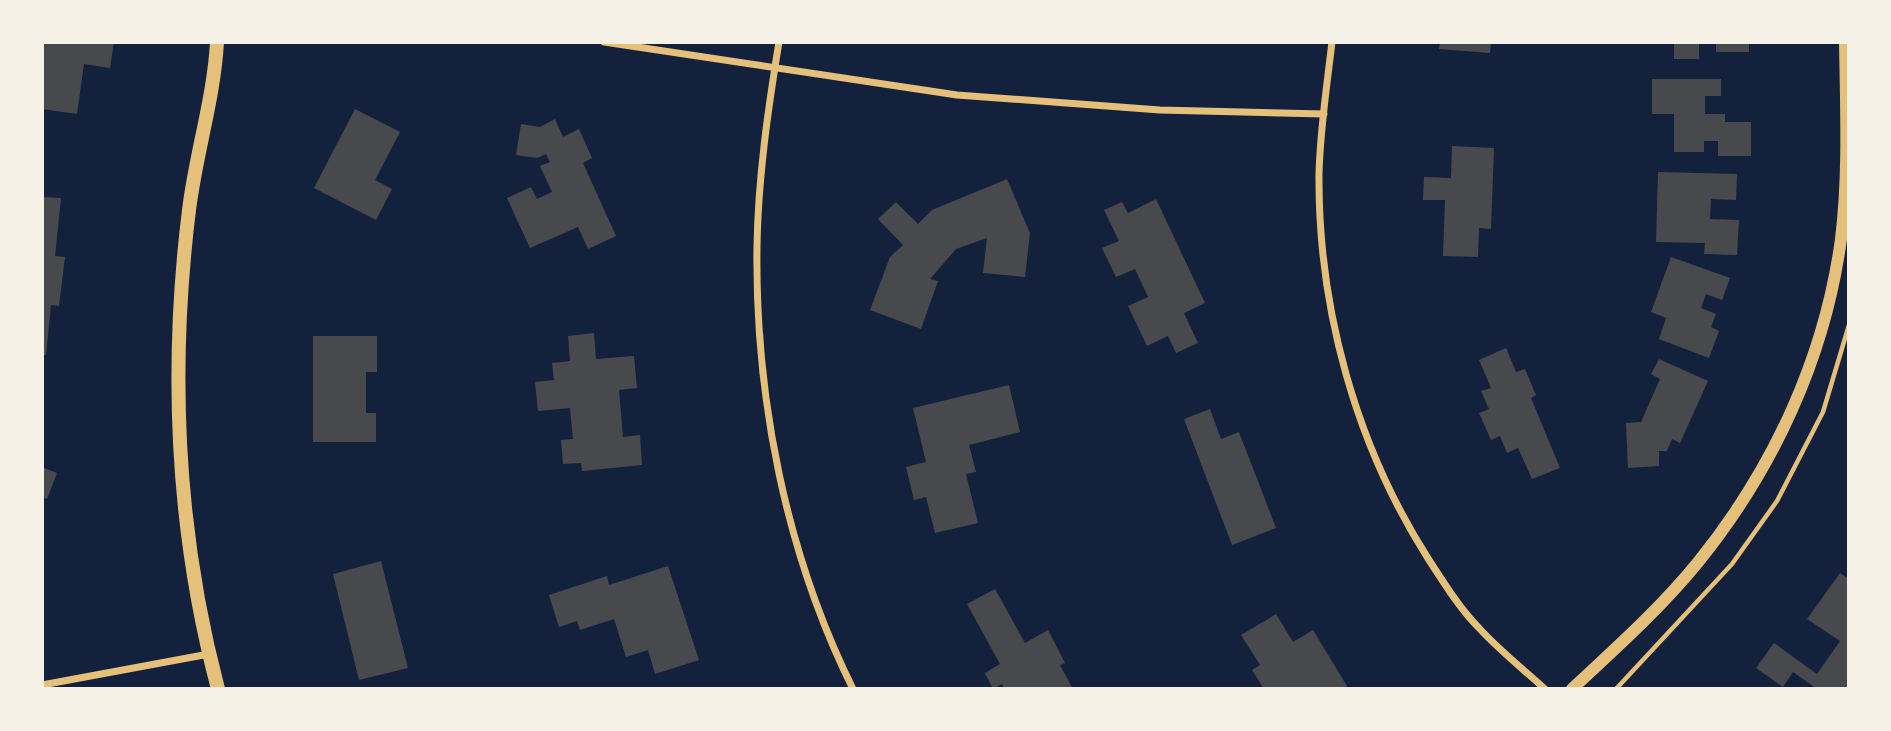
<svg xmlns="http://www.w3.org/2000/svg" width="1891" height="731" font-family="'Zilla Slab',serif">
	<rect width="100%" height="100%" fill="#14213d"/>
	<!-- building -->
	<path fill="#48494c" d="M43 42H114L110 68 84 64 77 114 42 109Z
		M1440 42H1491L1490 53 1439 49Z
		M1674 42H1699V59H1674Z
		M1716 42H1749V52H1716Z
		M1652 79H1721V96H1705V114H1725V122H1751V156H1718V141H1704V152H1674V114H1652Z
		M355 109 400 132 375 180 392 189 376 220 314 188Z
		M555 119 563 137 579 129 592 158 583 163 616 236 588 249 578 227 530 248 507 198 531 187 537 199 552 192 540 166 550 162 546 154 537 158 516 155 521 124 540 127Z
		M1452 146 1494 148 1491 229 1479 228 1478 257 1443 256 1445 200H1423L1424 177 1451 178Z
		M1658 172 1737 174 1736 200 1711 199 1710 219 1739 220 1737 255 1704 254 1705 243 1656 242Z
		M1007 179 1030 233 1025 277 983 273 987 238 956 249 930 279 938 281 921 329 870 310 890 257 903 245 878 219 896 202 918 224 932 210Z
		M42 197 61 198 55 256 65 257 59 306 51 305 46 355H42Z
		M1156 199 1205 303 1184 313 1198 343 1176 353 1168 336 1147 346 1128 306 1148 297 1135 269 1116 277 1102 248 1119 241 1104 210 1122 202 1128 213Z
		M1671 257 1730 278 1722 300 1706 294 1701 308 1716 314 1711 327 1719 331 1709 358 1659 339 1666 318 1651 312Z
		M594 333 596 359 634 356 637 388 619 390 623 437 640 435 642 465 582 471 581 463 563 464 561 440 573 439 570 408 538 411 535 382 554 380 552 363 570 361 568 336Z
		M313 336H377V372H366V413H376V442H313Z
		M1506 348 1516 372 1525 369 1536 395 1531 398 1560 468 1532 479 1518 448 1507 453 1500 436 1491 440 1479 413 1489 409 1481 391 1491 388 1479 360Z
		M1659 359 1708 381 1680 443 1672 439 1667 451H1659V466L1628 468 1626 423 1641 422 1660 379 1651 374Z
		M1009 385 1020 432 969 445 976 472 966 474 978 523 935 533 926 497 914 500 906 467 926 462 913 408Z
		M1210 409 1221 439 1239 432 1276 528 1232 545 1184 419Z
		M42 467 57 473 47 499 42 497Z
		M381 561 408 668 359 680 333 574Z
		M668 566 699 660 655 674 648 650 626 657 614 619 580 630 577 621 559 627 549 595 607 576 609 585Z
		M1840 573 1849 579V689H1817L1793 672 1783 687 1756 668 1774 643 1817 674 1840 641 1807 619Z
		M995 589 1025 643 1048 630 1065 663 1060 665 1073 689H1004L1002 684 993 689 985 673 1000 664 967 604Z
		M1276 614 1293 642 1313 630 1347 686 1343 689H1264L1252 670 1260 665 1241 635Z"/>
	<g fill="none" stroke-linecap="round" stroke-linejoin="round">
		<!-- path -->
		<path stroke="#e5c07b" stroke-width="4.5" d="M1616 689 1732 564 1777 501 1823 412 1849 325"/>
		<!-- minor -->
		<path stroke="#e5c07b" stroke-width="7" d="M604 42 957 95 1160 110 1324 114
			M779 42C768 109 758 179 757 247 755 398 786 554 853 689
			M1332 42C1327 85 1320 130 1319 174 1318 309 1356 446 1429 560 1444 583 1460 609 1479 628 1499 650 1523 669 1545 689
			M42 685 209 654"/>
		<!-- tertiary -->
		<path stroke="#e5c07b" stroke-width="12" d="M1572 689C1616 648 1661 608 1699 561 1774 468 1825 357 1841 239 1849 174 1846 107 1845 42"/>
		<!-- secondary -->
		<path stroke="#e5c07b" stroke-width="14" d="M217 42C214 98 196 153 189 210 169 372 176 530 218 689"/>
	</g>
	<!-- border -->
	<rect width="1891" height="731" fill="none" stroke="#f6f1e7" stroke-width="88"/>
</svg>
